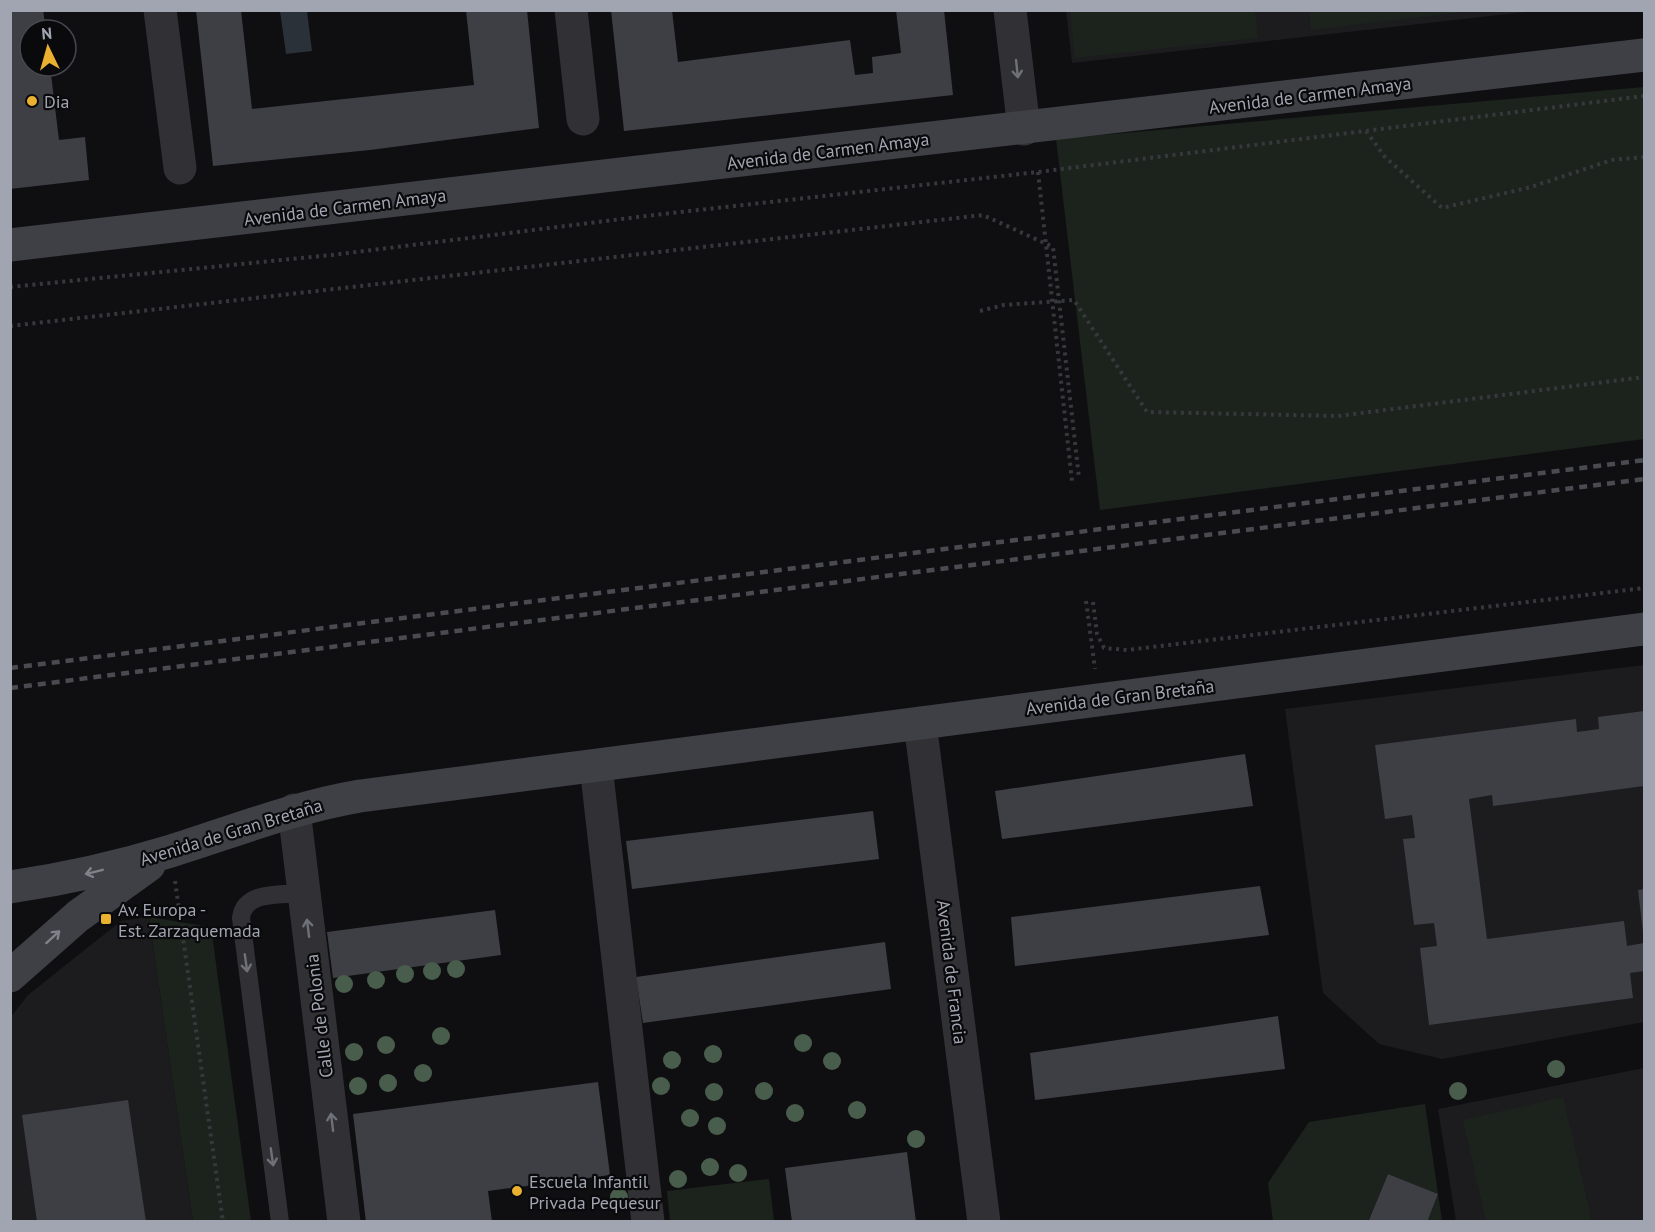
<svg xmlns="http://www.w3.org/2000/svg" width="1655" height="1232" font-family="'PT Sans',sans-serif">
	<rect width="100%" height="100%" fill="#0f0f11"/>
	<!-- built -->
	<path fill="#1c1b1e" d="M1066 10 1536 11 1072 63Z
		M1644 665V1022L1442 1059 1379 1044 1323 993 1285 709Z
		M149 917 193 1221H11L10 1018 28 995 121 921Z
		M1644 1068V1221H1456L1438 1109Z"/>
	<!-- green -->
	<path fill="#1c231d" d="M1479 10 1311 30 1309 11V10Z
		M1070 11H1255L1258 38 1075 58Z
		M1644 87V439L1100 510 1056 139Z
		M149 917 211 927 251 1221H193Z
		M1563 1097 1592 1221H1486L1463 1120Z
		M1425 1104 1442 1221H1427L1438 1194 1388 1174 1368 1221H1273L1268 1183 1309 1122Z
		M769 1179 774 1221H670L667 1191Z"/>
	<!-- water -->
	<path fill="#2a3138" d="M280 11H307L312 51 286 54Z"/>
	<!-- building -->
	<path fill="#3e3f44" d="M10 10H43L46 30H30V66H50L59 140 85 137 89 180 10 189Z
		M196 10H241L252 109 474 85 466 10H527L539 128 370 150 213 166Z
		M611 10H672L678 62 850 40 855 75 873 73 872 57 901 53 896 10H944L953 95 624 131Z
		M1644 711V786L1493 806 1492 795 1469 799 1487 939 1624 921 1627 946 1644 943V971L1630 973 1633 998 1429 1025 1420 948 1437 946 1434 923 1414 925 1403 839 1415 838 1412 815 1385 819 1375 745 1576 719 1577 732 1599 729 1598 717Z
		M1245 754 1253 806 1002 839 995 791Z
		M873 811 879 859 632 889 626 841Z
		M1260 886 1269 935 1015 966 1011 917Z
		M1644 889V931L1643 932 1638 890Z
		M495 910 501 955 333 978 327 932Z
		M885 942 891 989 643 1023 636 977Z
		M1278 1016 1285 1069 1035 1100 1030 1053Z
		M598 1082 610 1175 488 1191 492 1222H366L353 1114Z
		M128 1100 146 1222H37L22 1115Z
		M907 1152 916 1222H792L785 1168Z
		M1388 1174 1438 1194 1427 1222H1368Z"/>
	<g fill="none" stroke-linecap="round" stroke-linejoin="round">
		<!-- path -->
		<path stroke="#37383c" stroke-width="4" stroke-dasharray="3 4.5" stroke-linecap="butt" d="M1366 131 1385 157 1442 208 1531 187 1612 160 1644 157
			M1038 172 1072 481
			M10 287 332 255 654 215 1038 172 1644 96
			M980 311 1004 305 1074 300 1147 412 1338 416 1644 377
			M10 326 983 215 1053 247 1079 478
			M1086 601 1095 669
			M1093 602 1097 634 1104 648 1127 650 1644 588
			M175 881 223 1222"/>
		<!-- lane -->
		<path stroke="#313135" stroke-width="18" d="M280 1222 241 918C244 890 282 895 304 893"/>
		<!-- street -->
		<path stroke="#313135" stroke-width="33" d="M160 10 180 168
			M571 10 583 119
			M1010 10 1024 129
			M920 723 984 1222
			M596 766 648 1222
			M294 810 344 1222"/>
		<!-- secondary -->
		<path stroke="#3f4045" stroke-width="33" d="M10 245 1644 55
			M10 887C65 879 119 867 171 851 235 831 295 807 360 796L1644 629
			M10 976 78 916 149 865"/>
		<!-- rail -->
		<path stroke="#4a4b50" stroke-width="4.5" stroke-dasharray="8 6" stroke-linecap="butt" d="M10 668 1644 460
			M10 688 1644 479"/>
	</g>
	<!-- trees -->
	<g fill="#495d4c">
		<circle cx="456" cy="969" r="9"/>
		<circle cx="432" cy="971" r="9"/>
		<circle cx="405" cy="974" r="9"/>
		<circle cx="376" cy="980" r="9"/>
		<circle cx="344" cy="984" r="9"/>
		<circle cx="441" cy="1036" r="9"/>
		<circle cx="803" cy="1043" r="9"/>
		<circle cx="386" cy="1045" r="9"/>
		<circle cx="354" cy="1052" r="9"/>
		<circle cx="713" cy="1054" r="9"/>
		<circle cx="672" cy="1060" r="9"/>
		<circle cx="832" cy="1061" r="9"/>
		<circle cx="1556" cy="1069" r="9"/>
		<circle cx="423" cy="1073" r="9"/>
		<circle cx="388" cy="1083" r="9"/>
		<circle cx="358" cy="1086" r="9"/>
		<circle cx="661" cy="1086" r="9"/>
		<circle cx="764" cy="1091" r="9"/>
		<circle cx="1458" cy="1091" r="9"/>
		<circle cx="714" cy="1092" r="9"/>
		<circle cx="857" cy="1110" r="9"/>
		<circle cx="795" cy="1113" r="9"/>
		<circle cx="690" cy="1118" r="9"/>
		<circle cx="717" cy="1126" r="9"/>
		<circle cx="916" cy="1139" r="9"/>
		<circle cx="710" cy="1167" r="9"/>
		<circle cx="738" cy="1173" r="9"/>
		<circle cx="678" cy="1179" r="9"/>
		<circle cx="619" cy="1197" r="9"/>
	</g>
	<!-- one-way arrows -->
	<defs><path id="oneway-shaft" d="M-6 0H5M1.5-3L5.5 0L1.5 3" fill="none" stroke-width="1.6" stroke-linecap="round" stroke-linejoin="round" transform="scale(1.5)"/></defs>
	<g stroke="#6f7179">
		<use href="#oneway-shaft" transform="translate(1017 69) rotate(84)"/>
		<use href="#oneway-shaft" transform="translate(308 928) rotate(-97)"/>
		<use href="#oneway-shaft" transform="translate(246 963) rotate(82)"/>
		<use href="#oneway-shaft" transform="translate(332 1122) rotate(-97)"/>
		<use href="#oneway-shaft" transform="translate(272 1157) rotate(82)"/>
	</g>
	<g stroke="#7f828b">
		<use href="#oneway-shaft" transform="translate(94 872) rotate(166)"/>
		<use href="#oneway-shaft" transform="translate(53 937) rotate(-42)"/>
	</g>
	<!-- markers -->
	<g fill="#e9b12f" stroke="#0a0a0c" stroke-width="2">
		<circle cx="32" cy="101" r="6"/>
		<rect x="100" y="913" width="12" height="12" rx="3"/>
		<circle cx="517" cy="1191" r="6"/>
	</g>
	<g text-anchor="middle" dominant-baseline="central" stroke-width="4.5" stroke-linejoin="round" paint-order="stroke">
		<!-- street labels -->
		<g font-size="18" fill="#a1a5b1" stroke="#0a0a0c">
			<text transform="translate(1310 95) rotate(-7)">Avenida de Carmen Amaya</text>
			<text transform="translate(828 151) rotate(-7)">Avenida de Carmen Amaya</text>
			<text transform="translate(345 207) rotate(-7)">Avenida de Carmen Amaya</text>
			<text transform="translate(1120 697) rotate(-7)">Avenida de Gran Bretaña</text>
			<text transform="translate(231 832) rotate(-17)">Avenida de Gran Bretaña</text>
			<text transform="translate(952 972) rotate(83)">Avenida de Francia</text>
			<text transform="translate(319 1016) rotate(-97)">Calle de Polonia</text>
		</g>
		<!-- poi labels -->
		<g font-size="18" fill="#a1a5b1" stroke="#0a0a0c" text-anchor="start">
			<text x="44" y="101">Dia</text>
			<text x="118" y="909">Av. Europa -<tspan x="118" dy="21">Est. Zarzaquemada</tspan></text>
			<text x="529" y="1181">Escuela Infantil<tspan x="529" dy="21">Privada Pequesur</tspan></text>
		</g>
	</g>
	<!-- border -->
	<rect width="1655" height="1232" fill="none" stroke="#a1a5b1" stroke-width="24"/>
	<!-- north arrow -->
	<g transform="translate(48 48) rotate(355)"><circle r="28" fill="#0a0a0c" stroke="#46484e" stroke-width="1.5"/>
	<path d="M0-4.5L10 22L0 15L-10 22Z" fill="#e9b12f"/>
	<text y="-9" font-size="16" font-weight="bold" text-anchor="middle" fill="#a1a5b1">N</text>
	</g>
</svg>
